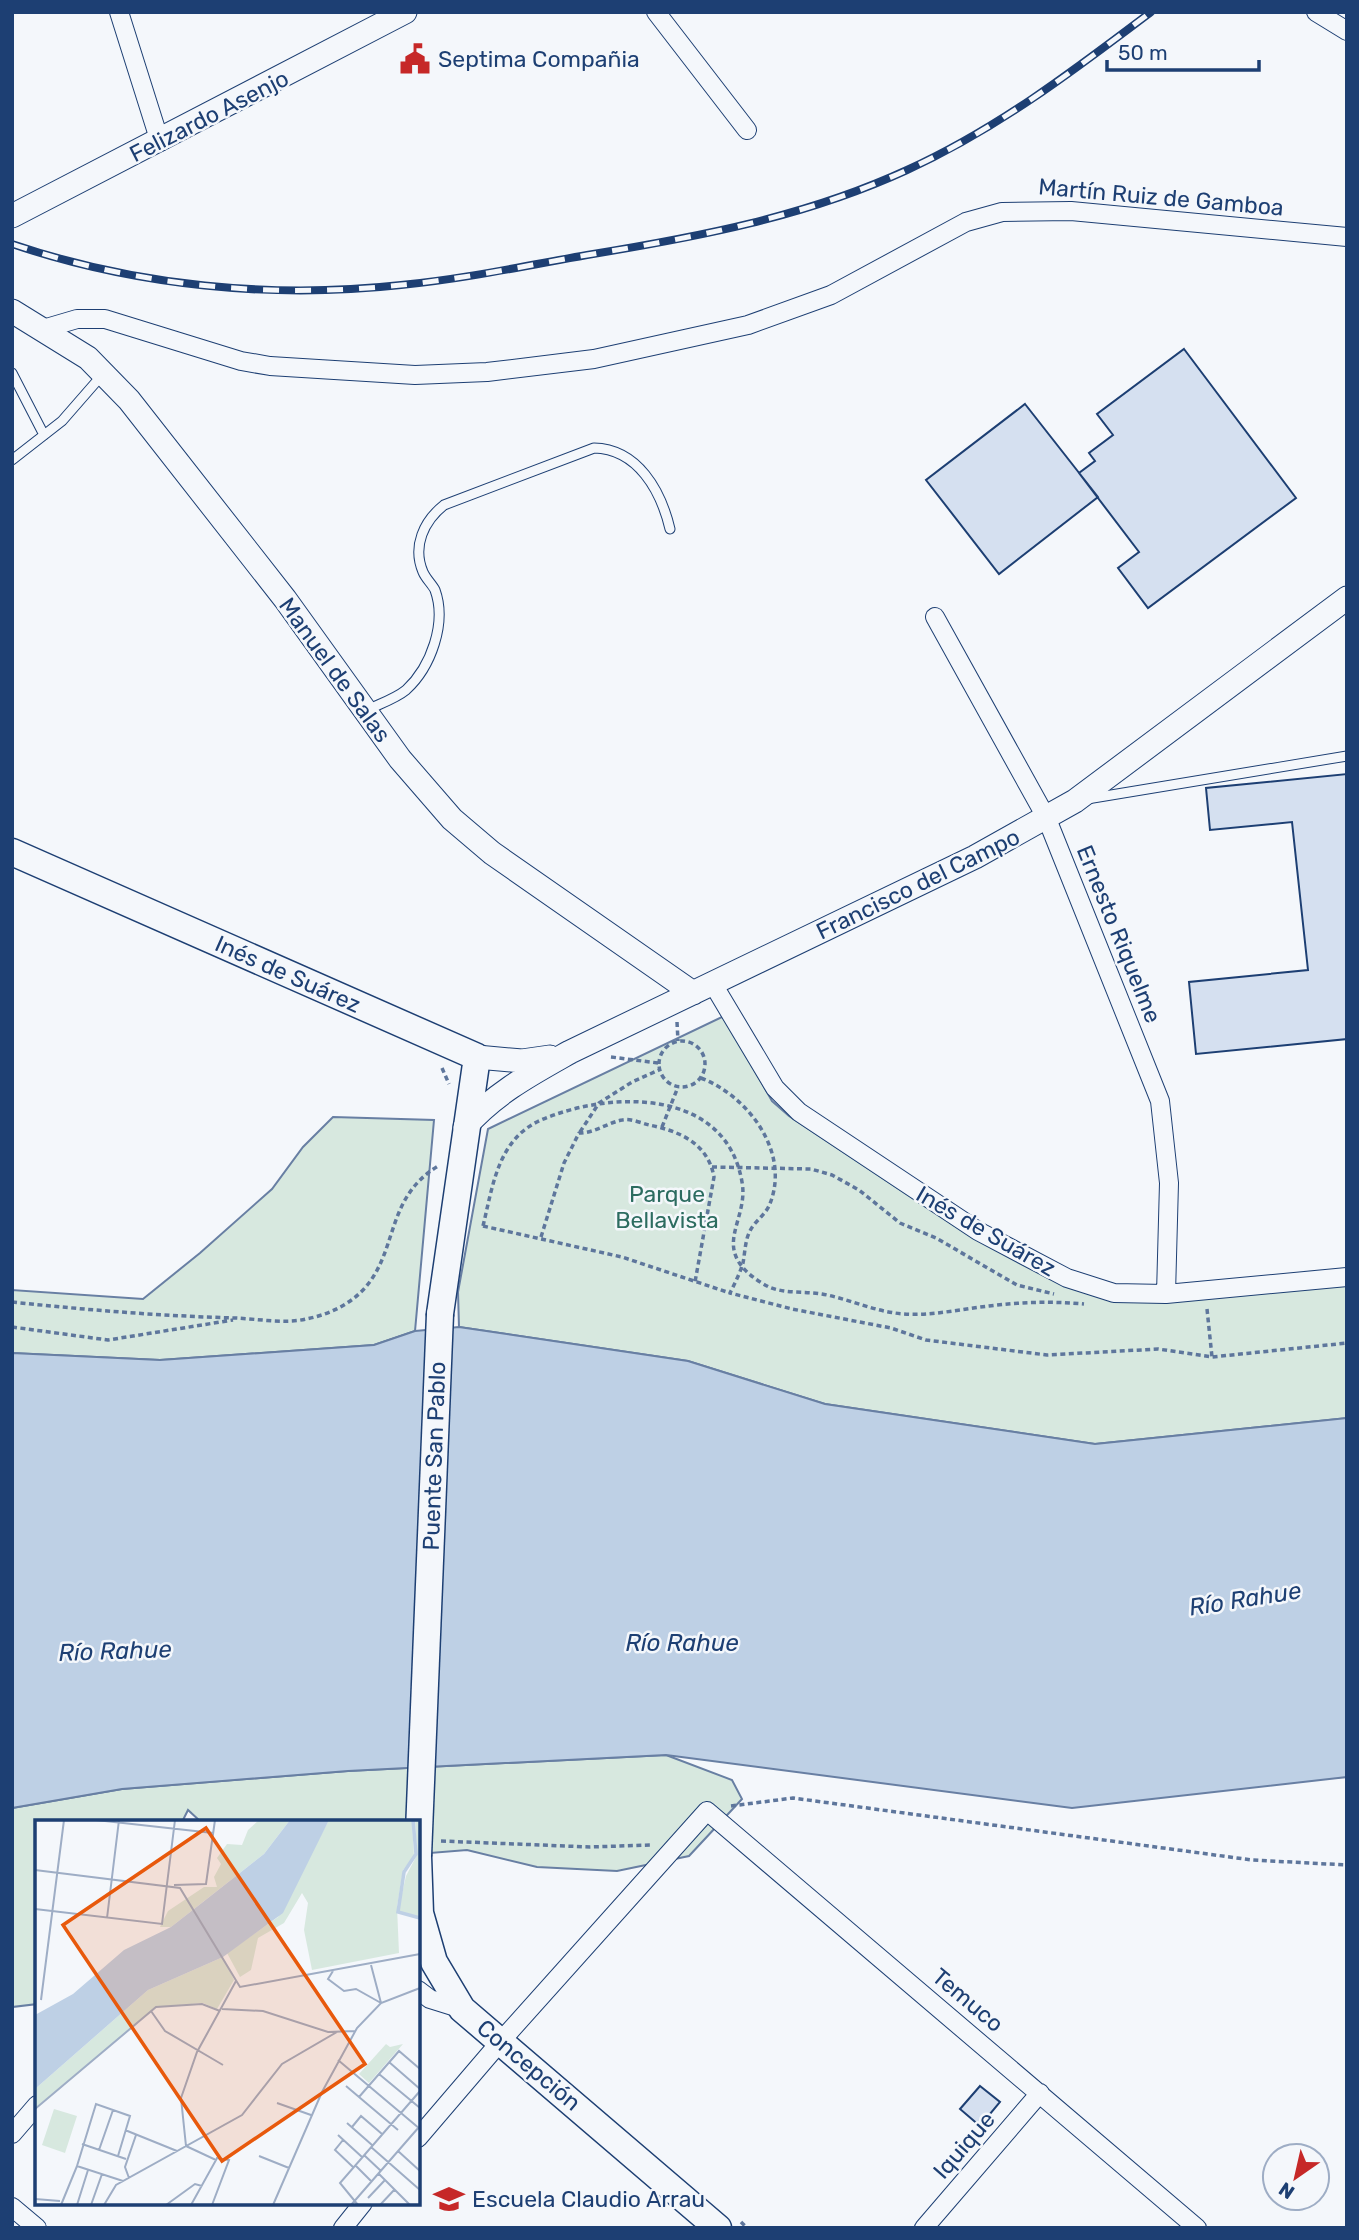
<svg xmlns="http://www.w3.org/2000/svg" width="1359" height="2240" font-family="Rubik,sans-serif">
	<rect width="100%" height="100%" fill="#f4f7fb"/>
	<!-- green -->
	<path fill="#d7e8df" stroke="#687fa3" stroke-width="2" d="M724 1016 772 1101 789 1116 969 1235 1114 1297 1347 1283V1418L1095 1444 825 1404 688 1361 459 1327 458 1292 488 1129Z
		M333 1117 434 1120 415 1331 374 1345 160 1360 12 1353V1290L143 1299 200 1253 272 1189 303 1147Z
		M666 1755 732 1780 742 1799 689 1856 617 1871 537 1867 467 1850 418 1854V1822H201L188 1810 182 1822H37V2004L12 2007V1808L122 1789 348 1771Z"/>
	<!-- water -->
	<path fill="#bed0e5" stroke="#687fa3" stroke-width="2" d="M459 1327 688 1361 825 1404 1095 1444 1347 1418V1777L1072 1808 666 1755 348 1771 122 1789 12 1808V1353L160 1360 374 1345 415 1331Z"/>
	<!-- building -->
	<path fill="#d5e0f0" stroke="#1d3f73" stroke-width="2" d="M1184 349 1296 498 1148 608 1118 568 1139 552 1079 473 1095 461 1089 453 1113 435 1097 414Z
		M1025 404 1098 497 999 574 926 480Z
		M1347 774V1039L1196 1054 1189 982 1308 970 1292 822 1210 830 1206 788Z
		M980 2086 1000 2102 980 2126 960 2109Z"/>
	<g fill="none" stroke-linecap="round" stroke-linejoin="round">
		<!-- service casing -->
		<g stroke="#1d3f73" stroke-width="11">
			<path id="service" d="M12 373 44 435
				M12 460 62 421 103 374
				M367 710C379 704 395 699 406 690 431 667 447 623 435 590 432 584 426 579 423 572 412 546 424 521 444 505L594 448C638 449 661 491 670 529
				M1087 799 1347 756"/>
		</g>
		<!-- minor casing -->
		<g stroke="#1d3f73" stroke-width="20">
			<path id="minor" d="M119 12 160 142
				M656 12 747 130
				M1316 12 1347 31
				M43 329 77 319H105L241 361 270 366 415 375 487 372 594 359 748 325 831 295 966 222 1002 212 1071 211 1347 237
				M935 617 1047 819 1160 1101 1169 1183 1166 1294
				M713 984 775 1088 799 1112 978 1231 1067 1278 1114 1293 1166 1294 1347 1277
				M418 1990 430 1999 462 2009
				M12 2134 37 2105
				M418 2138 501 2041 707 1811 1197 2228
				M12 2207 37 2228
				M343 2228 363 2203
				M924 2228 1040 2093"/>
		</g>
		<!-- tertiary casing -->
		<g stroke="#1d3f73" stroke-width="25">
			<path id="tertiary" d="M12 216 405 12
				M12 311 88 358 129 400 285 599 400 759 452 819 492 853 693 993
				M477 1057 522 1061 550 1057
				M465 1127C495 1093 531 1074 570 1052L975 857 1075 801 1347 598"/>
		</g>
		<!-- secondary casing -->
		<g stroke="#1d3f73" stroke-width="29">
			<path id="secondary" d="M12 852 477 1057 440 1314
				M418 1856 420 1913 434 1962 462 2009 718 2228"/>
		</g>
		<!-- path -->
		<path stroke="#5e769c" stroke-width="3.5" stroke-dasharray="5 3.5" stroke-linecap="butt" d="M677 1022 678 1041
			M659 1064a23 23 0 1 1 46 0a23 23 0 1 1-46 0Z
			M611 1057 658 1063
			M442 1068 449 1084
			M701 1078C748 1096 792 1153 769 1206 764 1216 754 1222 750 1231 745 1240 745 1253 743 1263 740 1273 735 1283 730 1293L792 1309 891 1328 926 1340 1047 1355 1158 1349 1212 1357 1347 1343
			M662 1127 678 1087
			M580 1132 599 1103 632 1082 659 1070
			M712 1167 811 1169 832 1175 859 1190 900 1223 936 1238 1017 1285 1054 1294
			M483 1226C493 1185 498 1139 541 1120 611 1090 726 1088 742 1182 747 1208 730 1230 734 1250 737 1267 755 1280 769 1287 786 1294 804 1291 822 1294 850 1299 875 1312 904 1314 932 1316 961 1309 989 1306 1021 1302 1052 1301 1084 1304
			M483 1226 622 1257 730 1293
			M541 1237 564 1163 579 1133C595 1133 607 1123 622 1120 630 1118 641 1123 649 1125 679 1131 708 1143 714 1177L695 1282
			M12 1302C87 1310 161 1316 236 1318 258 1319 285 1324 306 1319 327 1315 347 1306 362 1291 399 1253 384 1199 438 1166
			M1207 1309 1212 1357
			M12 1327 108 1340 233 1320
			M731 1806 793 1798 1252 1860 1347 1865
			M441 1841 590 1847 650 1845
			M741 2222 747 2228"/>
		<!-- service -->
		<use href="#service" stroke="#f4f7fb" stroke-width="9"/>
		<!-- minor -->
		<use href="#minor" stroke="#f4f7fb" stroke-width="18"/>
		<!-- tertiary -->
		<use href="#tertiary" stroke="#f4f7fb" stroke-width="23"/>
		<!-- secondary -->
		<use href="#secondary" stroke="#f4f7fb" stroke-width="26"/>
		<!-- rail casing -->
		<g stroke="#1d3f73" stroke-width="8">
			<path id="rail" d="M12 244C136 286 272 299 401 285 463 279 525 266 587 255 697 237 805 217 907 170 997 129 1073 71 1151 12"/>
		</g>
		<!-- rail -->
		<use href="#rail" stroke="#f4f7fb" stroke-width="5" stroke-dasharray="16" stroke-linecap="butt"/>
		<!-- secondary-bridge casing -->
		<g stroke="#1d3f73" stroke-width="29" stroke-linecap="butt">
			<path id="secondary-bridge" d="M418 1856 440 1314"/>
		</g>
		<!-- secondary-bridge -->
		<use href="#secondary-bridge" stroke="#f4f7fb" stroke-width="26"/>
	</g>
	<!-- icons -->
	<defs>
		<g id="civic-bare" transform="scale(2.415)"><path d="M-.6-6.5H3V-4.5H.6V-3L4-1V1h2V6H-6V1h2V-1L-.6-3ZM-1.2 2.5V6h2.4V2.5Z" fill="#c62828" stroke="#f4f7fb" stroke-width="2.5" paint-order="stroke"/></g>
		<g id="school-bare" transform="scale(2.415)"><path d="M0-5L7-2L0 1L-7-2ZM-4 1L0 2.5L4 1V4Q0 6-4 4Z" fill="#c62828" stroke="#f4f7fb" stroke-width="2.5" paint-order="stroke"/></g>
	</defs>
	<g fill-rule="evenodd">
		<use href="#civic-bare" x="415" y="59"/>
		<use href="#school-bare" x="449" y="2199"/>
	</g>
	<g text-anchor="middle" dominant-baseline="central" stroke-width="5" stroke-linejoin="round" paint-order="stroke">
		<!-- poi labels -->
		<g font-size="23" fill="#1d3f73" stroke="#f4f7fb" text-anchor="start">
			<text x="438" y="59">Septima Compañia</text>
			<text x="472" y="2199">Escuela Claudio Arrau</text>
		</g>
		<!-- street labels -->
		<g font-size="23" fill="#1d3f73" stroke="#f4f7fb">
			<text transform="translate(209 116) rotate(-27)">Felizardo Asenjo</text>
			<text transform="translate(1161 197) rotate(5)">Martín Ruiz de Gamboa</text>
			<text transform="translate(335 670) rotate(54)">Manuel de Salas</text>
			<text transform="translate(918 884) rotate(-26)">Francisco del Campo</text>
			<text transform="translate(1119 934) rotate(68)">Ernesto Riquelme</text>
			<text transform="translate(288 974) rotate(24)">Inés de Suárez</text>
			<text transform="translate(986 1231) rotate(30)">Inés de Suárez</text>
			<text transform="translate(434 1456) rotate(-88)">Puente San Pablo</text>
			<text transform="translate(968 2000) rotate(40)">Temuco</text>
			<text transform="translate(529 2065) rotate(40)">Concepción</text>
			<text transform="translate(964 2145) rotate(-49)">Iquique</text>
		</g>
		<!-- park labels -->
		<g font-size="23" fill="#2c6c60" stroke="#f4f7fb">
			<text x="667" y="1194">Parque<tspan x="667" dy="26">Bellavista</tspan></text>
		</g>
		<!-- water labels -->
		<g font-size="24" font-style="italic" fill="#1d3f73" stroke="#f4f7fb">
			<text transform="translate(1245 1599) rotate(-9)">Río Rahue</text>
			<text x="682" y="1643">Río Rahue</text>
			<text transform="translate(115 1651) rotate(-2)">Río Rahue</text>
		</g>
	</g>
	<!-- overview -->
	<g transform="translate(35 1820)">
		<rect width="385" height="385" fill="#f4f7fb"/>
		<path d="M224 0H255L229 34 136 107H125L133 91 169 67H182L179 57 186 44 182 38 192 24 207 25 213 10ZM294 0H377L379 36 368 50 362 87 364 133 277 150 269 110 273 83 267 73 249 103 223 118 216 150 205 157 192 133 243 97ZM380 0H385V97L363 91 371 56 382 35ZM188 137 199 160 182 189 168 183 121 187 0 288V269L113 170ZM351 224 355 227 368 224 334 263 324 254ZM19 289 42 296 30 333 7 325Z" fill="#d7e8df"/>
		<path d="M255 0H294L248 93 188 137 113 170 0 269V195L38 174 89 130 136 107 168 82 229 34Z" fill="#bed0e5"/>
		<path fill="none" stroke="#bed0e5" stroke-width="3.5" d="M378 0 381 34 369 52 363 92 385 98"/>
		<path fill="none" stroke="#9eadc5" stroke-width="2" d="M61 0 178 13M0 50 145 68 205 167 385 134M139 65 171 64 180 0M0 89 127 104 140 0M72 98 84 0M336 145 346 183M298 151 293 159 309 171 321 169 346 183M6 180 29 0M187 189 228 191 293 212 320 211M116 191 130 211 188 245M303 240 385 309M354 242 385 269M344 254 385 288M311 266 363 310M324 277 364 231 385 249M242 283 276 295M0 289 121 187 167 184 185 191M312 303 337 325M317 307 326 296 347 314M90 310 142 331M303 315 327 337M308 320 300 330 318 347M47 324 91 339M151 326 146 278 162 232 201 161M151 326 181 340 156 385M336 327 385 370M64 330 78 290M363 331 385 351M329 335 346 351M224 336 254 348M320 345 337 362M42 346 61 284 95 296 83 336M344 354 375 385M94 358 90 347 101 315M333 378 350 360M0 379 25 381M26 385 42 346 88 361M42 385 53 350M56 385 67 354M69 385 81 365 207 295 247 244 302 212M131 385 160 364 167 366M177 385 194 340 181 338M238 385 287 272 322 208 346 183 385 168M316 385 384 307M323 385 305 363 385 271M345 385 360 369"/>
		<path fill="#e8590c" fill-opacity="0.15" stroke="#e8590c" stroke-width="3.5" d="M171 8 330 244 187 341 28 105Z"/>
		<rect width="385" height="385" fill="none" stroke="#1d3f73" stroke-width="3.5"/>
	</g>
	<!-- border -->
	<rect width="1359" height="2240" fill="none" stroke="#1d3f73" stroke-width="28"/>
	<!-- north arrow -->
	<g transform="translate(1296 2177) rotate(214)"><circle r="33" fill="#f4f7fb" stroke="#9eadc5" stroke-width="2"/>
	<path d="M0-5L12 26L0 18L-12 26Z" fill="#c62828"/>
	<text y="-10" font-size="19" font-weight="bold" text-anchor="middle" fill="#1d3f73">N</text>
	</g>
	<!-- scale -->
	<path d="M1107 60v10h152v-10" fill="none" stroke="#1d3f73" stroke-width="3.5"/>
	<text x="1118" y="60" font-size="21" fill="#1d3f73" stroke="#f4f7fb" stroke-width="5" paint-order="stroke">50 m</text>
</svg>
